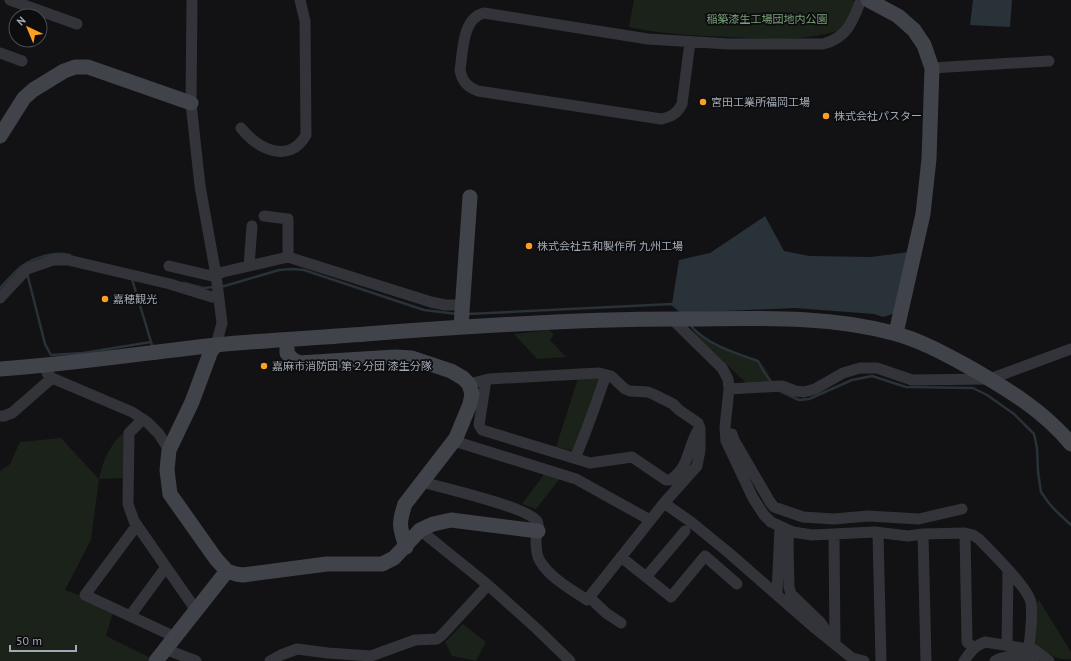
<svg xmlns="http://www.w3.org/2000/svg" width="1071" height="661" font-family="'PT Sans','Noto Sans JP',sans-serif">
	<rect width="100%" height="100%" fill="#121214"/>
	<!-- green -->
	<path fill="#1a221a" d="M634 0H852L854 1 855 9 841 30C802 42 769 39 729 37 695 36 662 34 629 27Z
		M692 329C704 336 715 344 728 350 746 359 770 358 770 384L753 385 745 382 699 338Z
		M549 330 554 334 550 340 566 357 537 359 514 334Z
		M579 375H597L601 382 574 451 556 447Z
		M125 431 123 478 99 479 91 540 65 590 114 608 106 636 157 661H0V471L10 464 20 442 61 438 99 479C103 460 110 444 125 431Z
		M545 473 561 477 536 509 522 504Z
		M1039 600 1071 652V659C1055 661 1048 653 1035 644L1036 604Z
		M463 624 486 642 476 661 452 656 445 642Z"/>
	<!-- water -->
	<path fill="#283238" d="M973 0H1012L1010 27 970 25Z
		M765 216 784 251 809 256 871 257 909 252 893 314 883 317 874 314 795 308 681 313 678 308 672 304 679 260 710 253Z"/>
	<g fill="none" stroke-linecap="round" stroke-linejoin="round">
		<!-- stream -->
		<path stroke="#283238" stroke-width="2.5" d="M27 273 45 344 51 355 83 353 151 342
			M132 279 152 345
			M184 283 203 288 214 287
			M221 287 279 270 292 269 304 270 424 310 457 314
			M0 288C7 281 14 272 22 266 35 257 55 251 70 255
			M468 314 672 304 678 309 681 313
			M690 325C706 344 734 353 758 361L764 372 772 383
			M778 390 799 400 809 399 852 380 872 376 906 387 973 388 987 395 1014 414 1034 434 1037 448 1038 472 1041 492 1048 502 1056 511 1071 525"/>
		<!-- street -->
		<path stroke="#333439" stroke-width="11" d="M10 0 77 24
			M192 0 191 103 200 186 216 275 222 323 216 345
			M690 42 682 104C677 114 671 117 661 119L478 91C468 87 462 82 460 70 463 52 462 18 484 13L648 39 729 44H823C847 38 853 21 861 0
			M0 53 22 61
			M932 68 1049 61
			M241 128C258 149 289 165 306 135L305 21 300 0
			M264 216 288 219V257
			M169 266 212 276 223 272 288 257 431 302 445 305H462
			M249 266 252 226
			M0 298 27 269 53 260H68L170 284 212 297 218 294
			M672 319 722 368 728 379 729 389 725 427 726 441 753 498 764 515 771 522 793 532 812 535 875 532 908 536 923 534 965 533 967 642 974 648
			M48 366 47 373 52 378 132 412 147 422 159 434 169 450
			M486 380 479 425 482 430 590 463 632 457 666 480H670C690 467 687 448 698 430
			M729 389 782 386 795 391 804 392 815 389 843 373 860 368H877L912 380 990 379 1071 349
			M0 416H4L12 413 52 378
			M143 419 129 433 128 504 134 521 196 610
			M732 434 734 440 770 502 774 507 803 517 834 519 868 516 919 519 962 509
			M454 441 576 479 650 520
			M575 458C587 431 596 403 606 375
			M422 482C444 488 523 506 536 520 541 525 536 534 536 540 536 546 537 557 540 561 549 577 572 590 587 600L664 503 697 466 700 450V428L698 423 679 410 673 404 655 395 648 392 630 391 625 389 611 376 599 373 489 379 469 384
			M664 503 691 522 729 553 816 629 852 658 864 661
			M137 525 85 595 175 637
			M420 530 488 585 537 629 570 661
			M789 531 788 544 789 587 791 594 821 623 827 632
			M878 533 881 661
			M965 533 973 535 979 539C991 552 1029 588 1031 603 1033 618 1030 634 1029 649
			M923 534 926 661
			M834 535 835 644
			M621 557 671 597 705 556 737 584
			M646 577 685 531
			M777 594 780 527
			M589 597 606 613 621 623
			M130 616 166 567
			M1007 646 1008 571
			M165 649 196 661
			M270 661 281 655 297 649 328 653 371 656 415 640 437 639 442 635 488 585
			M964 661C970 653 974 646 985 642L1035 650 1049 661
			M995 661C1007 653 1021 659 1034 661"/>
		<!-- secondary -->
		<path stroke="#404349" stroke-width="15" d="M868 0 898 16 914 30 924 45 932 68 929 159 923 214 896 333
			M0 136 24 98 33 90 64 71 75 67H88L191 103
			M461 326 470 197
			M287 340V353L292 359 299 363 395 357 412 358 451 371 463 378 469 384 472 394 470 404 456 438 405 504C398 524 400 528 406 547
			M216 345 211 351 192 402 169 450 167 470 170 494 216 559 227 571 236 574 243 575 327 564H382L394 558 420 530 433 524 451 520 538 531
			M0 369C72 364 144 353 216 345 266 340 316 338 366 334 469 326 573 319 677 319 749 319 823 314 893 333 920 340 945 354 969 367 1007 389 1043 410 1071 444
			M156 661 227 571"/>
	</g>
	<!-- markers -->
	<g fill="#fca021" stroke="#0d0d0f" stroke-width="1.5">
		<circle cx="703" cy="102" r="4"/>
		<circle cx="826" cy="116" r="4"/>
		<circle cx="529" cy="246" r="4"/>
		<circle cx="105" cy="299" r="4"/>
		<circle cx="264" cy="366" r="4"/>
	</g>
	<g text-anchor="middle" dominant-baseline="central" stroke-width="3.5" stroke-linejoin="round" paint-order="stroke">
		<!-- park labels -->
		<g font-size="11" fill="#79a178" stroke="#0d0d0f">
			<text x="767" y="19">稲築漆生工場団地内公園</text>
		</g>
		<!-- poi labels -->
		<g font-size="11" fill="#a2aab5" stroke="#0d0d0f" text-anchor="start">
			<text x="711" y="102">宮田工業所福岡工場</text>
			<text x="834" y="116">株式会社パスター</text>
			<text x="537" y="246">株式会社五和製作所 九州工場</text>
			<text x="113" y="299">嘉穂観光</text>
			<text x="272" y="366">嘉麻市消防団 第２分団 漆生分隊</text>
		</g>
	</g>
	<!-- north arrow -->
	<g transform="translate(28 28) rotate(316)"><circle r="19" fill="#0d0d0f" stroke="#494c51"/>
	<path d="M0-3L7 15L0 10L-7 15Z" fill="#fca021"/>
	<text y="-6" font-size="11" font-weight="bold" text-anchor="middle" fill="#a2aab5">N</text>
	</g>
	<!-- scale -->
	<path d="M10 645v6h66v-6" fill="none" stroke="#a2aab5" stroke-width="2"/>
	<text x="16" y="645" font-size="12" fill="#a2aab5" stroke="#0d0d0f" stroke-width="3" paint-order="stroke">50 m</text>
</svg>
